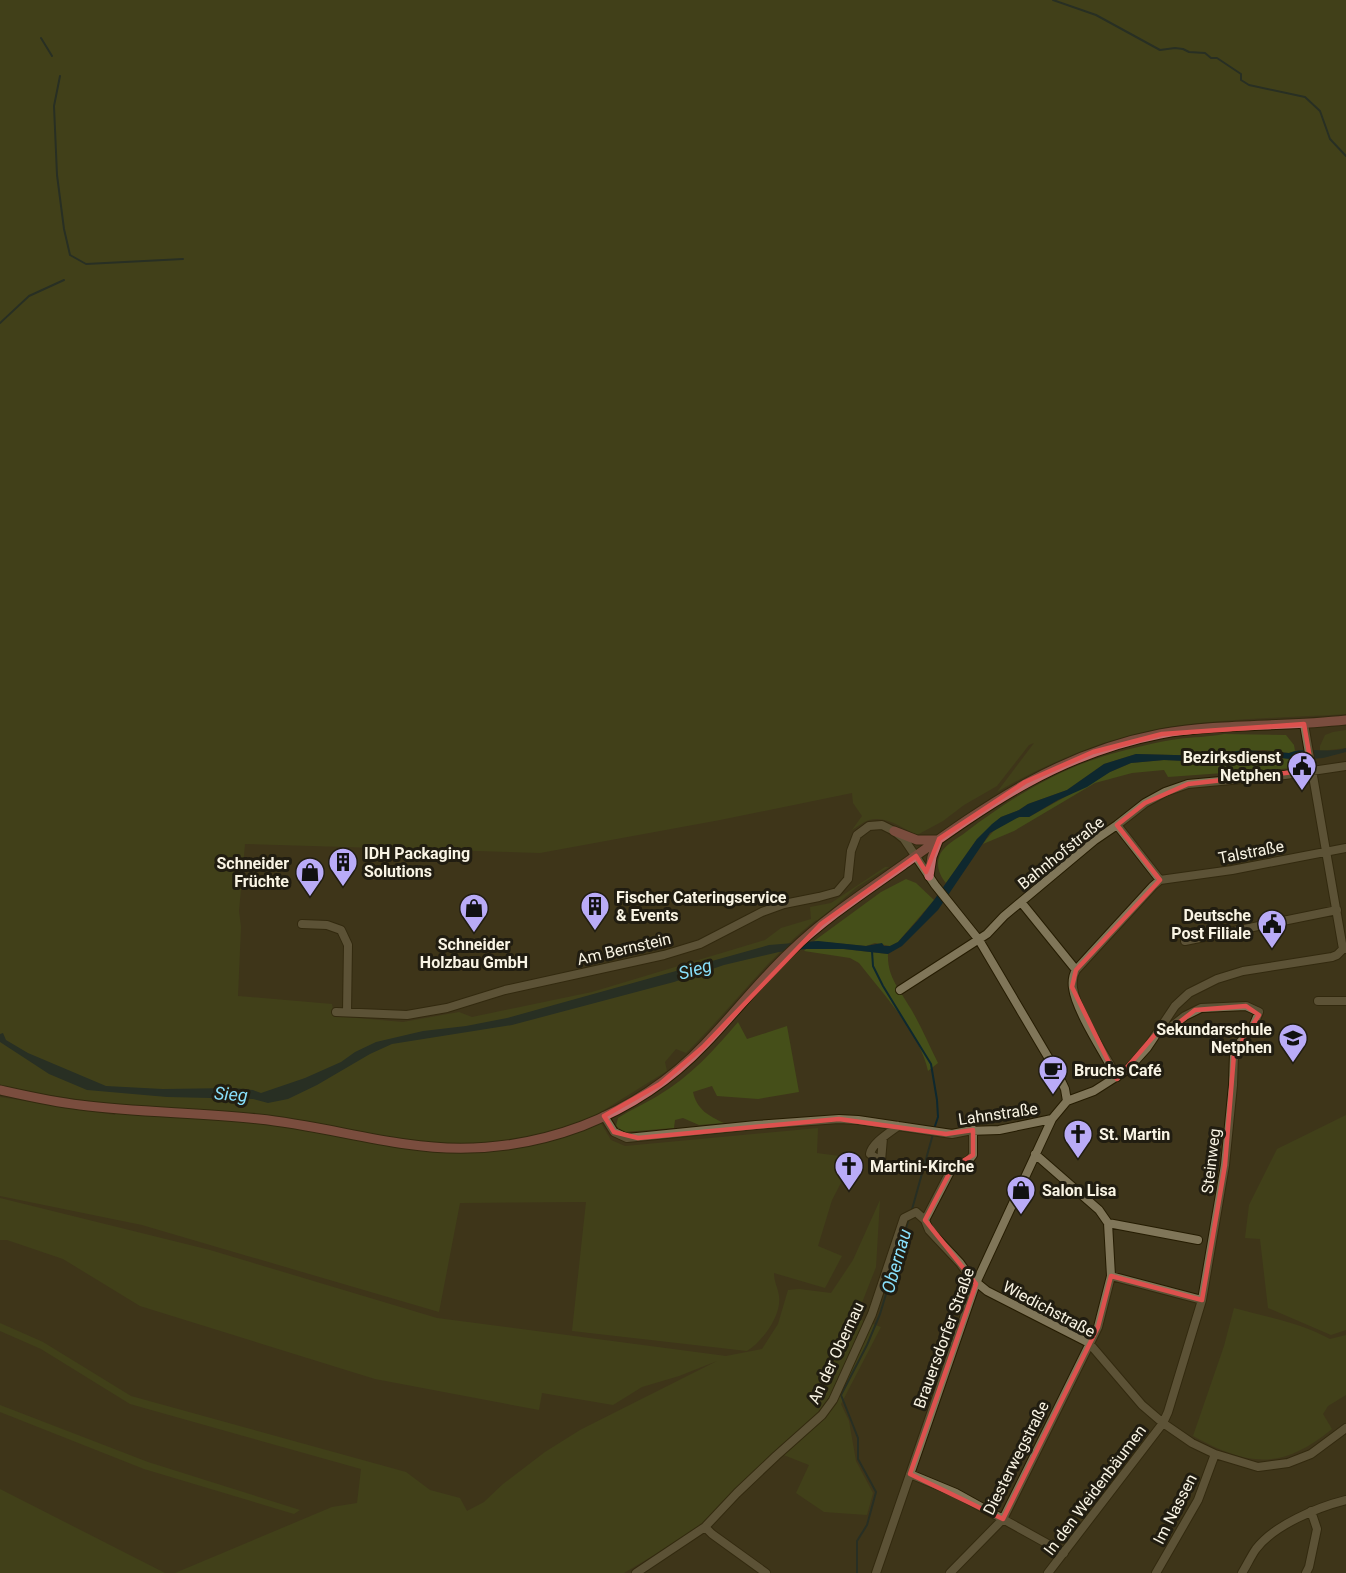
<svg xmlns="http://www.w3.org/2000/svg" width="1346" height="1573" font-family="Roboto,sans-serif">
	<rect width="100%" height="100%" fill="#3e351a"/>
	<!-- green -->
	<path fill="#454f19" d="M0 0H1346V714C1285 718 1224 718 1163 728 1104 739 1049 762 997 792L1034 743 1029 745 997 786 964 805 943 821 917 835C902 828 886 815 869 820 863 822 857 827 852 830L862 816 853 803 852 793 720 820 540 853 245 844 239 911 241 927 238 996 332 1004 334 1016 403 1022 459 1012 472 1017 592 992 765 940 781 928 811 919 810 907 831 903 885 867H889L857 887 818 921 816 920C767 958 730 1010 686 1053L676 1049 665 1062 667 1071 596 1115 611 1140 625 1146 818 1128 817 1153 854 1158 832 1200 818 1246 842 1256 825 1288 774 1273C774 1282 778 1288 779 1296 782 1315 762 1342 747 1351L572 1331 586 1202 460 1203 439 1312 142 1225 0 1196V1097L115 1115 117 1105 22 1091 0 1085Z
		M1346 730V748L1320 751V746L1325 735 1333 732Z
		M1224 734 1286 735 1294 745 1295 751 1289 753 1264 750 1226 752 1211 756 1136 754 1104 764 1067 790 1028 804 1019 810 1001 817 977 839 946 883C940 876 936 866 939 857 942 846 957 839 966 832 1009 799 1058 769 1111 754 1133 748 1156 742 1178 739 1193 737 1209 737 1224 734Z
		M1264 756 1299 760 1294 768 1168 777 1164 770 1132 773 1095 783 1014 831 983 844C993 829 1010 815 1029 817L1110 772 1131 763 1164 760 1208 762 1230 757Z
		M906 879 916 883 934 900 898 942 890 946 875 943 866 946 814 941 881 892Z
		M806 949H843L888 954C887 977 900 990 911 1009 921 1026 929 1045 938 1063L928 1071C920 1033 883 994 859 963L850 958 804 951Z
		M738 1022 747 1039 787 1026 799 1092 758 1099 717 1096 712 1086 693 1092C697 1110 709 1116 724 1123L699 1125 683 1118 675 1120 674 1128 624 1132 616 1126 618 1118C632 1109 646 1103 659 1095 690 1077 715 1049 738 1022Z
		M1346 1115V1330L1331 1335 1268 1308 1260 1239 1245 1238 1249 1205 1277 1149Z
		M0 1198 210 1250 437 1318 726 1356 762 1349 778 1324 788 1290 799 1289 831 1293 853 1260 880 1200 876 1267 856 1318 881 1327 841 1404 849 1421 856 1461 873 1493 867 1515 824 1512 796 1493 809 1465 781 1454 706 1524 624 1573H175L332 1507 357 1503 361 1469 130 1404 41 1349 0 1331V1323L43 1342 131 1396 406 1472 430 1490 460 1498 467 1511 484 1502 503 1484 545 1452 580 1430 717 1361 679 1376 642 1387 613 1405 542 1393 539 1410 375 1379 140 1306 63 1259 7 1240H0Z
		M1234 1308C1267 1317 1301 1323 1330 1339L1346 1335V1395L1328 1406 1323 1414 1332 1429C1281 1471 1248 1466 1193 1436L1224 1346Z
		M0 1405 148 1462 300 1510 294 1514 144 1469 0 1412Z
		M0 1489 165 1573H0Z"/>
	<!-- water -->
	<path fill="#0e282f" d="M1346 748V752L1323 758 1299 760 1264 756 1230 757 1208 762 1164 760 1131 763 1110 772 1087 787 1058 800 1029 817H1019L990 833 938 910 902 946 888 954 844 949H806L779 952 724 965 674 982 512 1025 392 1044 370 1054 317 1085 288 1099 268 1103 253 1099 167 1097 87 1090 49 1074 0 1042V1034L3 1033 6 1040 28 1053 106 1086 163 1089 233 1088 253 1090 261 1093 305 1078 341 1062 355 1052 376 1042 423 1031 466 1026 507 1018 769 945 818 941 866 946 882 943 884 946H890L898 942 918 920 934 900 977 839 992 824 1001 817 1019 810 1028 804 1067 790 1104 764 1136 754 1211 756 1243 750 1289 753C1306 746 1328 754 1346 748Z"/>
	<g fill="none" stroke-linecap="round" stroke-linejoin="round">
		<!-- stream -->
		<path stroke="#0e282f" stroke-width="2" d="M1053 0 1096 15 1160 50 1175 48 1183 49 1189 52 1205 53 1211 58H1217L1241 74V80L1249 85 1305 97 1320 111 1330 139 1346 156
			M41 38 52 56
			M60 76 54 106 57 175 64 229 70 255 86 264 183 259
			M0 323 29 296 64 280
			M872 951 873 966 883 986 931 1064 937 1100 938 1117 934 1129
			M911 1213 933 1134
			M857 1573V1541L867 1525 876 1492 858 1459V1438L841 1395 867 1345 880 1314 909 1218"/>
		<!-- minor casing -->
		<g stroke="#251c02" stroke-width="10">
			<path id="minor" d="M1304 724 1343 949
				M1117 825 1160 880
				M1021 902 1076 970
				M302 924 327 925 341 930 348 945 347 1012
				M1185 941 1337 910
				M900 990 987 934 1004 916 1095 840 1117 825 1145 803 1165 792 1188 784 1285 775 1346 766
				M1318 1001H1346
				M336 1012 407 1015 447 1008 505 990 664 955 700 944 762 912 784 904 819 897 837 892 848 879 851 851 857 835 869 826 882 825 894 831 904 839 935 885 979 940 1058 1074 1065 1089 1067 1101
				M1117 1077C1105 1055 1076 1011 1073 988 1072 981 1073 975 1076 970L1153 886 1160 880 1232 870 1346 848
				M604 1116 614 1132 627 1138 756 1125 839 1119 858 1120 952 1134 967 1131 999 1130 1052 1119 1067 1101 1094 1091 1127 1070 1147 1048 1175 1006 1189 993 1217 979 1243 971 1332 957 1337 955 1343 949H1346
				M883 1138 881 1161 870 1154C872 1143 889 1133 898 1126
				M925 1220 952 1168 969 1160 973 1155V1130
				M1108 1223 1198 1240
				M1111 1276 1202 1300
				M910 1474 956 1493 1064 1553
				M705 1527 712 1534 766 1573
				M636 1573 705 1527 737 1493 776 1456 822 1415 833 1400 872 1314 904 1218 916 1212 925 1220 929 1230 960 1263 970 1277 987 1291 1089 1343 1142 1405 1163 1423 1192 1443 1215 1454 1258 1467 1288 1463 1311 1454 1346 1428
				M876 1573 976 1283 1052 1119
				M950 1573 1003 1519 1098 1327 1111 1276 1108 1223 1099 1210 1035 1154
				M1048 1573 1163 1423 1168 1412 1202 1300 1225 1165 1233 1085 1234 1054 1236 1047 1252 1029 1259 1012 1246 1006 1201 1008 1185 1016 1167 1030H1159
				M1156 1573 1198 1500 1215 1454
				M1242 1573C1247 1565 1251 1556 1256 1549 1274 1525 1318 1507 1346 1500
				M1306 1573 1309 1567 1317 1529 1311 1511"/>
		</g>
		<!-- major casing -->
		<g stroke="#251c02" stroke-width="11">
			<path id="major" d="M894 831 917 840H937
				M929 876 932 857 938 841
				M0 1090C27 1096 53 1102 80 1105 140 1113 200 1112 259 1119 308 1124 357 1137 406 1144 465 1153 526 1147 582 1126 628 1108 671 1080 705 1044 734 1014 760 980 791 951 825 918 865 892 903 865 987 805 1057 754 1160 734 1221 723 1284 727 1346 720"/>
		</g>
		<!-- minor -->
		<use href="#minor" stroke="#807659" stroke-width="8"/>
		<!-- major -->
		<use href="#major" stroke="#c36c6c" stroke-width="9"/>
	</g>
	<!-- marked area -->
	<path d="M0 0H1346V1573H0ZM1304 724 1312 770 1188 784 1145 803 1117 825 1160 880 1076 970 1072 987 1117 1079 1159 1030 1172 1028 1195 1010 1246 1006 1259 1015 1234 1054 1225 1165 1202 1300 1111 1276 1098 1327 1003 1519 910 1474 976 1284 925 1220 952 1168 973 1155V1130L946 1134 839 1119 638 1138 614 1132 604 1116 660 1084 703 1047 821 924 916 856 926 872 939 839 1025 782 1093 752 1162 734Z" fill="#3e351a" fill-opacity=".55" fill-rule="evenodd"/>
	<path fill="none" stroke="#dd514e" stroke-width="4.5" stroke-linejoin="round" d="M1304 724 1312 770 1188 784 1145 803 1117 825 1160 880 1076 970 1072 987 1117 1079 1159 1030 1172 1028 1195 1010 1246 1006 1259 1015 1234 1054 1225 1165 1202 1300 1111 1276 1098 1327 1003 1519 910 1474 976 1284 925 1220 952 1168 973 1155V1130L946 1134 839 1119 638 1138 614 1132 604 1116 660 1084 703 1047 821 924 916 856 926 872 939 839 1025 782 1093 752 1162 734Z"/>
	<!-- icons -->
	<defs>
		<g id="civic-pin" transform="scale(1.5)"><path d="M0 17L-7.5 6A9.5 9.5 0 1 1 7.5 6Z" fill="#b9abf7" stroke="#211d11"/><path d="M-.6-6.5H3V-4.5H.6V-3L4-1V1h2V6H-6V1h2V-1L-.6-3ZM-1.2 2.5V6h2.4V2.5Z" fill="#111"/></g>
		<g id="building-pin" transform="scale(1.5)"><path d="M0 17L-7.5 6A9.5 9.5 0 1 1 7.5 6Z" fill="#b9abf7" stroke="#211d11"/><path d="M-4-6H4V6H1V3H-1V6H-4ZM-2.5-4.3h1.7v1.8h-1.7ZM.8-4.3h1.7v1.8H.8ZM-2.5-1h1.7V.8h-1.7ZM.8-1h1.7V.8H.8Z" fill="#111"/></g>
		<g id="shop-pin" transform="scale(1.5)"><path d="M0 17L-7.5 6A9.5 9.5 0 1 1 7.5 6Z" fill="#b9abf7" stroke="#211d11"/><path d="M-5-2.5h2.3a2.7 3.5 0 0 1 5.4 0H5L5.5 6h-11ZM-1.5-2.5h3a1.5 2.3 0 0 0-3 0Z" fill="#111"/></g>
		<g id="school-pin" transform="scale(1.5)"><path d="M0 17L-7.5 6A9.5 9.5 0 1 1 7.5 6Z" fill="#b9abf7" stroke="#211d11"/><path d="M0-5L7-2L0 1L-7-2ZM-4 1L0 2.5L4 1V4Q0 6-4 4Z" fill="#111"/></g>
		<g id="cafe-pin" transform="scale(1.5)"><path d="M0 17L-7.5 6A9.5 9.5 0 1 1 7.5 6Z" fill="#b9abf7" stroke="#211d11"/><path d="M-5.5-4.5H6V0H3Q3 3.5 0 3.5H-2.5Q-5.5 3.5-5.5 0ZM3-3.2v2h1.7v-2ZM-6 4.5H4V6H-6Z" fill="#111"/></g>
		<g id="church-pin" transform="scale(1.5)"><path d="M0 17L-7.5 6A9.5 9.5 0 1 1 7.5 6Z" fill="#b9abf7" stroke="#211d11"/><path d="M-1.2-6h2.4v3.5h3.3v2.4h-3.3V6h-2.4V-.1h-3.3v-2.4h3.3Z" fill="#111"/></g>
	</defs>
	<g fill-rule="evenodd">
		<use href="#civic-pin" x="1302" y="766"/>
		<use href="#building-pin" x="343" y="862"/>
		<use href="#shop-pin" x="310" y="872"/>
		<use href="#building-pin" x="595" y="906"/>
		<use href="#shop-pin" x="474" y="908"/>
		<use href="#civic-pin" x="1272" y="924"/>
		<use href="#school-pin" x="1293" y="1038"/>
		<use href="#cafe-pin" x="1053" y="1070"/>
		<use href="#church-pin" x="1078" y="1134"/>
		<use href="#church-pin" x="849" y="1166"/>
		<use href="#shop-pin" x="1021" y="1190"/>
	</g>
	<g text-anchor="middle" dominant-baseline="central" stroke-width="6" stroke-linejoin="round" paint-order="stroke">
		<!-- poi labels -->
		<g font-size="16" font-weight="bold" fill="#f9f4e4" stroke="#211d11" text-anchor="start">
			<text x="1281" y="757" text-anchor="end">Bezirksdienst<tspan x="1281" dy="18">Netphen</tspan></text>
			<text x="364" y="853">IDH Packaging<tspan x="364" dy="18">Solutions</tspan></text>
			<text x="289" y="863" text-anchor="end">Schneider<tspan x="289" dy="18">Früchte</tspan></text>
			<text x="616" y="897">Fischer Cateringservice<tspan x="616" dy="18">&amp; Events</tspan></text>
			<text x="1251" y="915" text-anchor="end">Deutsche<tspan x="1251" dy="18">Post Filiale</tspan></text>
			<text x="474" y="944" text-anchor="middle">Schneider<tspan x="474" dy="18">Holzbau GmbH</tspan></text>
			<text x="1272" y="1029" text-anchor="end">Sekundarschule<tspan x="1272" dy="18">Netphen</tspan></text>
			<text x="1074" y="1070">Bruchs Café</text>
			<text x="1099" y="1134">St. Martin</text>
			<text x="870" y="1166">Martini-Kirche</text>
			<text x="1042" y="1190">Salon Lisa</text>
		</g>
		<!-- street labels -->
		<g font-size="16" fill="#f9f4e4" stroke="#211d11">
			<text transform="translate(1251 852) rotate(-11)">Talstraße</text>
			<text transform="translate(1061 853) rotate(-39)">Bahnhofstraße</text>
			<text transform="translate(624 949) rotate(-13)">Am Bernstein</text>
			<text transform="translate(998 1114) rotate(-8)">Lahnstraße</text>
			<text transform="translate(1211 1161) rotate(-83)">Steinweg</text>
			<text transform="translate(1049 1309) rotate(28)">Wiedichstraße</text>
			<text transform="translate(944 1338) rotate(-70)">Brauersdorfer Straße</text>
			<text transform="translate(836 1353) rotate(-65)">An der Obernau</text>
			<text transform="translate(1016 1458) rotate(-63)">Diesterwegstraße</text>
			<text transform="translate(1095 1490) rotate(-53)">In den Weidenbäumen</text>
			<text transform="translate(1175 1509) rotate(-63)">Im Nassen</text>
		</g>
		<!-- water labels -->
		<g font-size="18" font-style="italic" fill="#88dffb" stroke="#211d11">
			<text transform="translate(695 969) rotate(-16)">Sieg</text>
			<text transform="translate(231 1094) rotate(4)">Sieg</text>
			<text transform="translate(896 1261) rotate(-74)">Obernau</text>
		</g>
	</g>
</svg>
